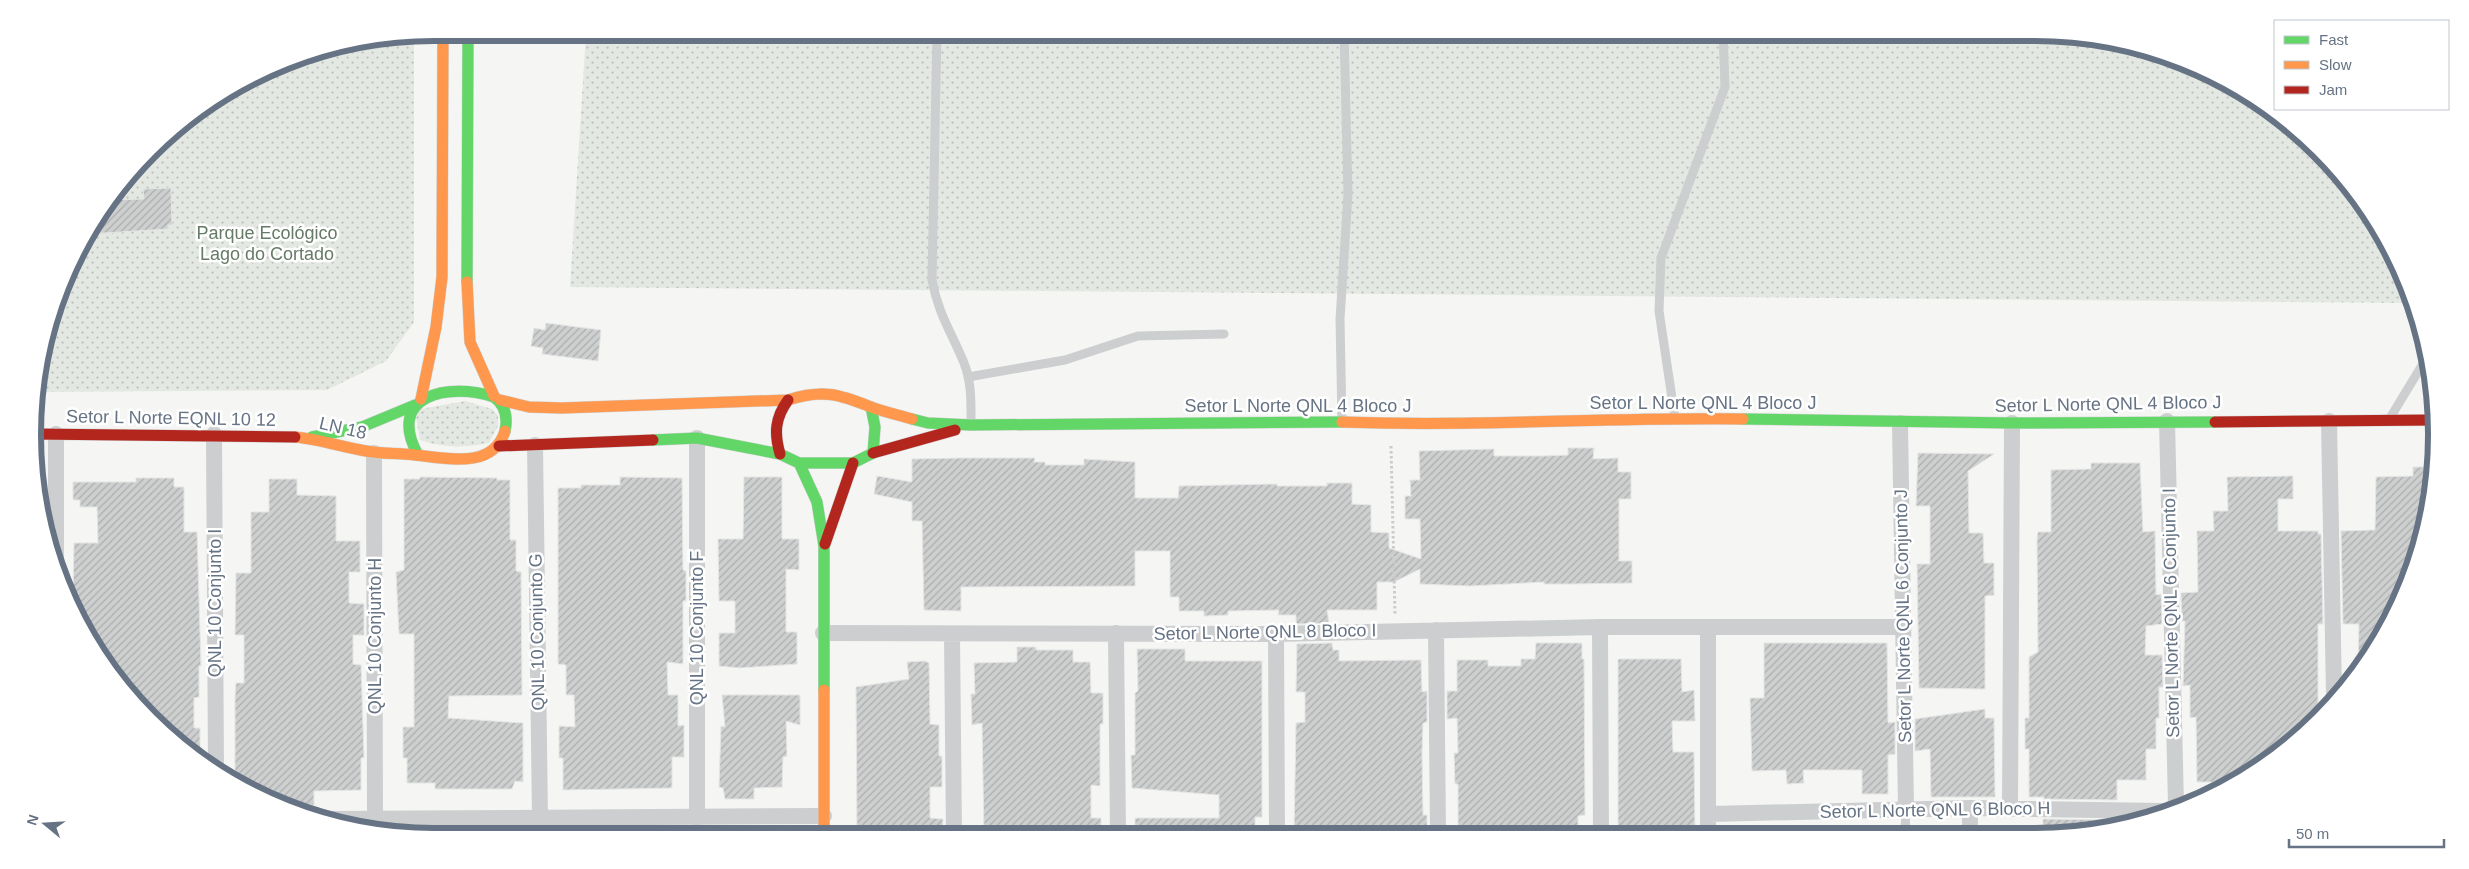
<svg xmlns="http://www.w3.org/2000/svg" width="2469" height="869" font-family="Arial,sans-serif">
	<defs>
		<pattern id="grass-dots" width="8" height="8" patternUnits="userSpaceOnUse" patternTransform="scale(1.25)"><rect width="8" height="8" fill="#e4e8e2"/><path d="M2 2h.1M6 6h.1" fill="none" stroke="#bdc0bd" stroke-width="1.8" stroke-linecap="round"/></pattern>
		<pattern id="building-hatch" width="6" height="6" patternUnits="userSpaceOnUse" patternTransform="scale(1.25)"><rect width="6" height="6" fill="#ced0d0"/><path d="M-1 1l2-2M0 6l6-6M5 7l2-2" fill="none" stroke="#abadae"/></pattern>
	</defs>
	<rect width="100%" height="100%" fill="#f5f6f4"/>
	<!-- grass -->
	<path fill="url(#grass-dots)" d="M2034 32 2138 46 2212 74 2279 115 2337 169 2382 233 2414 303 570 287 586 33Z
		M414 34V322L386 361 327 390 36 392V382L74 256 116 190 169 132 281 63 356 40Z
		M465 401 492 409 498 415V426L489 443C463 448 444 448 420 440L416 418 421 409Z"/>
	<!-- building -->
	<path fill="url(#building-hatch)" stroke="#e4e5e4" d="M171 188 172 225H168V229L88 234 109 200 144 199 143 189Z
		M546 323 601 330 598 361 542 354 543 348 531 346 534 328 545 330Z
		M1568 448H1594L1593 459 1618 458V472H1631V499H1619V561H1632V583L1570 584H1544V582L1470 586 1420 584V569L1394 582H1377V610H1327L1329 623 1296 624V615H1278L1279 610 1228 611V615L1204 616V611H1179V597H1170V551H1135V586L961 587V611L924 610 922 521H912V502L874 494 877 476 912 482V459L961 458H1035L1034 462H1045V465H1084V459L1135 462V498H1178L1179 486 1277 484V486H1327V483H1352V504L1371 505V532L1389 533V548L1421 559 1420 519H1405V496H1411L1410 480H1420L1419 451 1494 449V456H1544L1568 455Z
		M1918 453 1994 454 1968 471 1969 533H1983L1984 563H1994V595L1985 596V689L1919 688 1917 564H1930V506H1916Z
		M2091 463H2140L2143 532 2155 531 2156 595 2161 594 2162 624 2146 626 2145 655H2162L2163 687H2159V718H2156V749H2146V780H2117V800L2044 799V797H2029V749H2025V718H2029V657L2038 652 2037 539 2038 532H2051V470L2091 469Z
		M2413 467H2435L2423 538 2382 636 2358 665 2359 624H2343L2341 531 2375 530 2376 477 2413 476Z
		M2293 476V499H2278V531H2318V534H2321L2323 624H2318V714L2300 737 2232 782H2197L2196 717 2190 718V685L2183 686 2185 621H2182L2181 593 2198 592 2197 531H2214L2213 511H2228L2227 477Z
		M420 477 497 478V480H510V540H516V571L521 572 522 695 449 696 448 718 523 723V782L515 781 512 789H435V783H407V758H403V727H414V634H399L396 572 404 570V479H420Z
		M620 477 682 478 683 570 686 571V601H683V664L667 662 668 695H678V726L684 725V757H672V788L563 790V758H559V726L575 727 574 695H566V665L558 664V488H581V485H620Z
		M744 477H782V539H799V570L786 569V632H797V664L740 668 719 666V633H735V601H719L718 539H743Z
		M136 478H174V487H184V532H197L201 666H199V697L194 698V728H200V759L150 719 122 684V675H114L100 658 73 598 74 543H98L97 507H80V500H73V482H136Z
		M269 479H297V495L336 496V541H360V572H349V603L364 604V635H353V664L361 665 364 758H361V790L314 791V805H292L235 780V697L236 683H244V635H235L236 573H251V512H269Z
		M1332 643 1333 650H1339V661L1421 660 1422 692 1427 691V722L1423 723 1422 753 1423 815H1427V834L1294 835 1296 723 1305 722V692H1296L1297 644Z
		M1536 643H1582V659H1584L1585 815 1578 816V834H1458V784H1455L1454 753H1458L1457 718 1447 719V691H1457V660H1488V666H1521V659H1535Z
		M1764 643H1887L1888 723 1895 722V754L1888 755V794H1862V770H1803L1804 783 1787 784 1786 770 1752 771 1750 698H1764Z
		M1017 647H1036V650H1073V662H1090L1091 693H1103V724H1100V786L1091 785V818H1101V835H984L982 723 972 725 971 694H975L974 663 1017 662Z
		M1137 649H1185V661H1262V817H1255V835H1135V818H1219V795L1132 788 1131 755H1135V693L1138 691Z
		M1618 659H1681L1682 692 1694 690 1695 721H1672L1673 752H1694L1695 834H1618Z
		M925 661 929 663 930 724 939 725V756H942V787H930V818L943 819 942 835 857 836 856 687 909 679 907 662Z
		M722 695H800V725L786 721 787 756 783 757 782 787 754 788V799H725L723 788 719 787 721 726 725 727Z
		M1985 709V718H1994L1995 797H1931L1930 749 1915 751V719Z
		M2043 819 2117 820V824L2087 833H2043Z"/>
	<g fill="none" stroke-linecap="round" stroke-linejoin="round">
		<!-- fast casing -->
		<g stroke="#d2d4d4" stroke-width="12">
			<path id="fast" d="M467 282 468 32
				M912 419 928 423 971 425 1342 422
				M1743 419 2012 423 2215 422
				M312 437 362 427 415 405
				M653 440 697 438 780 454 799 463H853L873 453 875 427 871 407
				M418 455C385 395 449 382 494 397 505 405 508 417 505 431
				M799 463 817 502 824 546V690"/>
		</g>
		<!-- slow casing -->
		<g stroke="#d2d4d4" stroke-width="12">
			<path id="slow" d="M467 282 470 342 494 396
				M421 399 436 327 442 277 443 32
				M500 400 529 407 562 408 788 400C822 389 839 394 871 407 884 412 899 415 912 419
				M1342 422C1475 427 1609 417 1743 419
				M295 437C319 439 342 447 366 451 382 454 399 453 415 455 446 458 493 470 505 431
				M824 690V836"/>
		</g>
		<!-- jam casing -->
		<g stroke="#d2d4d4" stroke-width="12">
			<path id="jam" d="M2215 422 2434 420
				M34 434 295 437
				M499 446 653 440
				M873 453 955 430
				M780 454C774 433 775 418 788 400
				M825 544 853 463"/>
		</g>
		<!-- path -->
		<path stroke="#cacccc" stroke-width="3" stroke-dasharray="2.5 2.5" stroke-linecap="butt" d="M1391 446 1395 615"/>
		<!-- lane -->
		<path stroke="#cdcecf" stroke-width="9" d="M937 32 932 280C938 314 952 333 964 363 972 383 971 405 971 425
			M968 377 1065 360 1138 336 1224 334
			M1675 418 1659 311 1661 258 1725 87 1723 32
			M2390 418 2427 357
			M1342 422 1340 319 1348 194 1344 32
			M1905 833 1906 809"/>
		<!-- street -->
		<path stroke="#cdcecf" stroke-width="16" d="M2167 421 2176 806
			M2329 421 2334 695
			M1900 423 1906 809
			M56 434V561
			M214 434 216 771
			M697 438V818
			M535 445 540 819
			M374 453 375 819
			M1600 627 1601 834
			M1708 627V834
			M1436 630 1438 834
			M823 633 1276 634 1600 627H1902
			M1116 633 1118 835
			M952 634 954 835
			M1276 634 1277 835
			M1970 808V833
			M2010 808 2012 423
			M1709 814 1970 808 2161 811
			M322 819 824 816
			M495 836V820"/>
		<!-- fast -->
		<use href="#fast" stroke="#63d668" stroke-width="11"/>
		<!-- slow -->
		<use href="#slow" stroke="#ff974d" stroke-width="11"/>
		<!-- jam -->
		<use href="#jam" stroke="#b3261e" stroke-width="11"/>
	</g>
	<g text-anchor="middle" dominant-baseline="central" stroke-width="5" stroke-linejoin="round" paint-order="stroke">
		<!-- park labels -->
		<g font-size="18" fill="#667b65" stroke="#fff">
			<text x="267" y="233">Parque Ecológico<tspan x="267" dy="21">Lago do Cortado</tspan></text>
		</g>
		<!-- street labels -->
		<g font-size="18" fill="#667384" stroke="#fff">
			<text x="1703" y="403">Setor L Norte QNL 4 Bloco J</text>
			<text transform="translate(2108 404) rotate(-1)">Setor L Norte QNL 4 Bloco J</text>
			<text x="1298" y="406">Setor L Norte QNL 4 Bloco J</text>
			<text transform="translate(171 418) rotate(1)">Setor L Norte EQNL 10 12</text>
			<text transform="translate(343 428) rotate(13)">LN 18</text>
			<text transform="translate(215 603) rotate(-90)">QNL 10 Conjunto I</text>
			<text transform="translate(2171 613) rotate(-91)">Setor L Norte QNL 6 Conjunto I</text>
			<text transform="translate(1903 616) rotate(-91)">Setor L Norte QNL 6 Conjunto J</text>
			<text transform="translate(697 628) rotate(-90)">QNL 10 Conjunto F</text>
			<text transform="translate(537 632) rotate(-91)">QNL 10 Conjunto G</text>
			<text transform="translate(1265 632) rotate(-1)">Setor L Norte QNL 8 Bloco I</text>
			<text transform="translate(375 636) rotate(-90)">QNL 10 Conjunto H</text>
			<text transform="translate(1935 810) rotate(-1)">Setor L Norte QNL 6 Bloco H</text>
		</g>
	</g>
	<!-- crop -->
	<path d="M0 0H2469V869H0ZM434 41H2035A393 393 0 0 1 2428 434V435A393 393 0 0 1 2035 828H434A393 393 0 0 1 41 435V434A393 393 0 0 1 434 41Z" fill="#fff" fill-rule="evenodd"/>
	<path fill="none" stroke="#667384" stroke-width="6" d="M434 41H2035A393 393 0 0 1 2428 434V435A393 393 0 0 1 2035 828H434A393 393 0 0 1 41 435V434A393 393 0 0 1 434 41Z"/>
	<!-- legend -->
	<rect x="2274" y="20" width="175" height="90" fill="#ffffff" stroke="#c2c7ce"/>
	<rect x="2284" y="36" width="25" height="8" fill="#63d668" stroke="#c2c7ce"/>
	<text x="2319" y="45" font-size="15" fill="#667384">Fast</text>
	<rect x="2284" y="61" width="25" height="8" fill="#ff974d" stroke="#c2c7ce"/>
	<text x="2319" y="70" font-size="15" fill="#667384">Slow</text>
	<rect x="2284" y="86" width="25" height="8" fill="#b3261e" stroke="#c2c7ce"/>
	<text x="2319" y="95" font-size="15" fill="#667384">Jam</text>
	<!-- north arrow -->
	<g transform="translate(45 824) rotate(288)" stroke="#ffffff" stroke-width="4" paint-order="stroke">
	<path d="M0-4L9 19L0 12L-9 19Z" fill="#667384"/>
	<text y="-8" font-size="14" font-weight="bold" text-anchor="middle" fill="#667384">N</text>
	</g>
	<!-- scale -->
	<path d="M2289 839v8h155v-8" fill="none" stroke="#667384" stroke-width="2.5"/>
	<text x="2296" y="839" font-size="15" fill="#667384" stroke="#ffffff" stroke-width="4" paint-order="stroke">50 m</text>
</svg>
